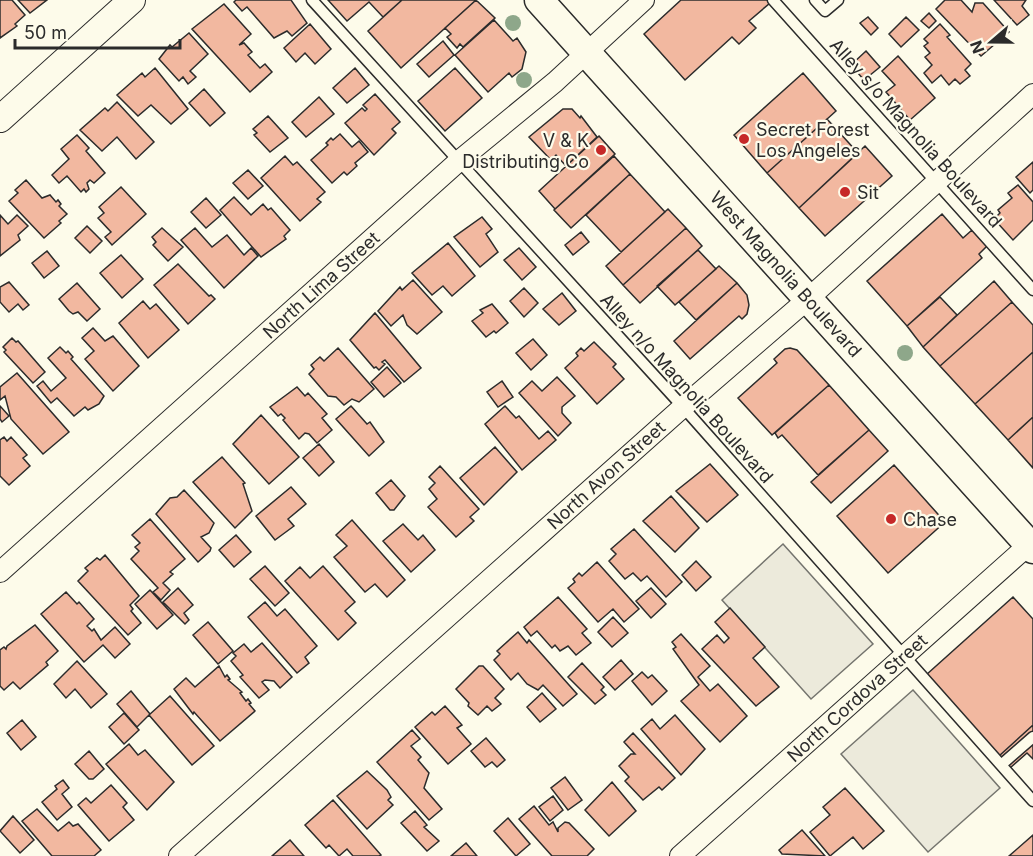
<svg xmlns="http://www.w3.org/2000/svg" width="1033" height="856" font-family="Inter,sans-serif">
	<rect width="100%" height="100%" fill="#fdfbea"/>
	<!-- parking -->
	<path fill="#eceadb" stroke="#74746e" stroke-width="1.5" d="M783 544 873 644 811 699 722 600Z
		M913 690 1000 788 928 852 841 754Z"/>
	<!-- building -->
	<path fill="#f2b8a0" stroke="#2b2b2b" stroke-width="1.5" d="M0 0H12L25 15 15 24 17 26 0 38Z
		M18 0H47L30 13Z
		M236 0H291L307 23 292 36 287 31 274 38 247 7 242 11 234 2Z
		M328 0H402L383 17 369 2 347 21Z
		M402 0H476L401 68 368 31Z
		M476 0 495 18 463 47 460 44 457 48 447 37 451 34 445 28Z
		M681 0H768L770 3 749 21 756 28 739 44 732 37 685 80 644 34Z
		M945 0H961L972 12 975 3H983L1009 32 981 56 936 9Z
		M994 0H1026L1022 6 1029 15 1017 25Z
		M224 4 251 34 239 45 244 43 252 52 248 55 260 68 265 64 272 72 250 92 192 29Z
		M929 13 936 21 929 28 921 21Z
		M868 17 878 28 871 35 860 23Z
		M906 17 919 30 901 47 889 34Z
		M494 20 513 41 517 38 526 52 522 69 512 77 509 73 488 92 455 55Z
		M310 24 331 49 315 64 305 53 296 62 284 48Z
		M940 24 950 35 947 37 971 64 965 70 970 76 960 84 955 79 949 85 941 75 932 83 924 73 932 65 925 57 930 53 924 46 928 43 924 39Z
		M189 33 208 54 190 71 196 77 188 84 183 77 179 81 159 59 170 45 172 47Z
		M443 41 454 55 429 77 417 64Z
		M866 51 880 67 864 80 851 65Z
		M898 56 935 98 910 120 886 92 895 85 882 71Z
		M155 68 188 109 171 124 151 105 138 116 117 95 142 73 145 77Z
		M355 68 369 85 347 103 333 88Z
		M455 68 482 98 445 131 418 101Z
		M803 73 836 111 767 173 734 135Z
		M204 89 225 113 210 126 189 103Z
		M375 94 400 122 392 129 396 133 374 155 345 123 362 108 365 111 367 109 363 105Z
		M319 97 334 114 306 137 292 122Z
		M117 102 154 142 136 159 117 137 102 151 80 130 105 108 108 111Z
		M563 109H572L580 118 581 116 597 137 566 166 556 155 551 160 529 137Z
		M268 116 288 138 270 152 254 135 257 133 253 129Z
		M827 119 858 153 799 208 767 173Z
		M340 134 352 147 359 141 368 152 355 163 357 166 347 175 344 172 332 183 311 160 328 145 326 143 331 138 333 140Z
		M77 135 89 148 86 151 105 173 94 183 90 180 87 183 89 189 86 192 84 189 81 192 67 176 59 183 52 175 69 159 61 149Z
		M599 136 615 154 555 209 539 191Z
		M865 146 892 176 825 236 799 208Z
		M285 156 293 165 297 162 325 192 317 199 321 202 300 221 261 178Z
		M614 156 630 174 571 228 554 210Z
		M1033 162V190L1030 193 1016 177Z
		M248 170 263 186 248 199 233 183Z
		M630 174 665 212 621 252 586 215Z
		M26 180 42 198 50 195 56 202 58 200 61 204 59 206 67 214 59 221 61 223 44 238 9 201 18 193 15 190Z
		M1018 185 1033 202V220L1013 240 994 219 1000 213 998 210 1012 198 1008 193Z
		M121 187 146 214 112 245 105 237 111 232 98 218 104 213 99 207Z
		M234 197 251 215 263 204 268 210 271 208 290 230 284 236 286 239 261 257 220 210Z
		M206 198 221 215 206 228 191 212Z
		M668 209 686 228 623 285 606 266Z
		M942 214 963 238 972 230 987 246 979 254 982 258 907 326 867 281Z
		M0 215 8 224 17 215 28 226 18 235 20 240 0 256Z
		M482 217 492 229 486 234 498 252 480 267 454 237Z
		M87 226 102 241 90 253 75 238Z
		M162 228 183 247 168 261 153 245 156 242 152 237Z
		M195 228 212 247 227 235 244 255 251 248 258 256 224 288 181 240Z
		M686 228 702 246 640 303 623 285Z
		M581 232 589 242 573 255 565 245Z
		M448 243 475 276 452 296 443 286 432 295 412 273Z
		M519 248 536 267 522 280 504 260Z
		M698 250 716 269 675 305 657 286Z
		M47 251 59 266 44 278 32 263Z
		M121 255 143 279 122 298 100 273Z
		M178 264 209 296 211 295 215 299 188 324 154 285Z
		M719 266 737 283 696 320 679 302Z
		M413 280 442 312 417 334 407 325 403 315 391 326 378 311 400 287 402 290Z
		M994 281 1012 302 940 366 923 347Z
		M9 282 29 305 23 310 18 304 9 312 0 302V287Z
		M77 283 100 309 87 321 78 312 73 314 69 311 59 299Z
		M737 283 747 295 749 305 747 314 742 319 739 316 690 359 674 341Z
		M524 288 538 303 524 317 510 301Z
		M562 293 576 311 559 325 543 309Z
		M940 297 957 315 923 347 907 326Z
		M143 301 150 309 156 304 179 330 148 358 119 323Z
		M1012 302 1033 325V352L975 404 940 366Z
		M492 304 508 323 496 333 494 331 486 337 472 321 483 313 480 310Z
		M375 313 421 368 404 382 385 360 382 362 385 364 379 370 376 367 374 368 350 340Z
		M93 328 105 341 113 336 139 366 113 391 85 359 94 351 82 338Z
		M12 338 16 342 18 341 45 372 33 383 4 352 6 350 3 347Z
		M533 339 547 355 531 370 516 353Z
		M594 342 616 364 613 367 624 379 597 404 565 368 578 356 576 353 581 348 584 351Z
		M60 347 66 353 68 351 73 357 71 359 104 396 99 404 88 410 85 407 74 416 57 398 51 403 37 386 43 381 51 391 66 378 48 358Z
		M338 348 374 389 359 402 352 399 344 405 336 397 328 396 309 374 314 369 311 365 320 357 324 361Z
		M790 348 797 350 829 385 772 435 738 398 777 363 774 359 785 349Z
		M1033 352V417L1008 440 975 404Z
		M387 367 401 383 384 397 371 382Z
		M17 373 69 432 43 454 11 419 5 396 0 400V387Z
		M557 377 575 396 562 407V413L571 423 558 436 519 393 532 381 542 391Z
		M502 381 513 397 498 407 487 392Z
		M829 385 869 430 818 475 782 435 778 438 775 433Z
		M297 387 305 396 308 393 327 414 322 418 332 430 317 443 309 434 305 433 299 439 283 420 285 418 281 414 278 416 270 407Z
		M0 406 9 416 2 422 0 419Z
		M351 406 367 424 370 422 384 442 369 456 336 419Z
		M505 406 516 418 519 416 539 439 548 431 556 440 522 470 485 424Z
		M261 415 299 457 269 484 233 444Z
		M1033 417V468L1008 440Z
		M869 430 888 451 831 503 811 482Z
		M4 437 7 441 11 437 27 455 23 458 30 466 9 485 0 476V440Z
		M319 444 334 462 319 476 303 458Z
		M495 447 517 472 484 505 460 478Z
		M222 457 245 483 243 484 252 511 235 528 193 482Z
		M710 464 738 495 707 522 676 491Z
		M894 465 945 522 888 573 837 516Z
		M440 466 479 509 470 517 474 521 456 537 428 507 437 499 429 489 435 483 429 477Z
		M391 480 405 496 394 510H390L376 493Z
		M291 487 306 504 288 519 294 526 275 540 256 516Z
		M184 490 214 523 209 533 201 537 211 548 210 551 198 562 156 514 170 498 177 497Z
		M671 496 699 528 675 552 643 521Z
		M150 519 185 559 170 572 173 574 163 583 170 590 161 600 153 592 158 588 131 559 139 551 135 547 140 543 132 535Z
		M352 520 405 580 387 597 375 584 365 592 334 557 347 546 336 535Z
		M403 524 418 540 423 535 435 550 411 572 383 541Z
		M634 529 682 582 666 597 647 576 641 581 633 573 625 579 609 561 616 554 611 549Z
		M236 535 251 552 234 567 219 550Z
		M105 555 139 596 130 605 133 609 131 611 141 623 128 635 78 581 88 571 85 568 97 558 100 560Z
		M696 561 711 577 696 591 682 575Z
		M597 562 639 609 624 622 613 609 598 622 568 588 575 582 573 579 579 573 582 576Z
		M265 566 289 593 275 606 250 579Z
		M323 566 355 602 345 611 356 623 338 640 285 581 300 567 310 578Z
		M178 588 193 605 184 613 189 620 185 624 163 602Z
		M651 588 666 604 651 618 636 601Z
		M150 590 173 615 157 629 135 604Z
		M66 592 77 604 79 602 94 619 87 626 92 631 94 629 101 640 115 627 130 644 115 658 103 645 84 662 41 614Z
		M558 597 587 629 582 633 591 643 576 655 568 646 560 651 555 645 552 648 537 631 531 636 524 627Z
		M1013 597 1033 619V725L999 756 926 675Z
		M265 602 277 616 285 609 317 646 305 657 309 663 297 673 248 617Z
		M730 608 765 647 753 658 779 687 756 706 702 649 717 635 724 643 729 638 715 622Z
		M613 617 628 633 612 647 598 632Z
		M208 622 233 651 218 664 193 635Z
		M35 625 58 651 46 662 48 665 20 689 13 682 4 690 0 686V650L4 647 6 649 7 646Z
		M518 632 527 643 529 640 577 694 563 706 543 685 538 690 527 684 518 673 511 680 494 660 500 654 497 651Z
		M681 634 710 666 698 677 710 691 718 684 747 716 720 742 681 701 699 685 673 649 676 647 672 642Z
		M262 643 292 677 280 688 274 681 265 680 262 682 269 690 259 698 240 677 243 675 231 661 236 656 233 653 244 644 251 652Z
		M621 660 633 674 615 690 603 677Z
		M77 661 107 694 91 708 75 689 66 698 54 684Z
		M582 663 604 687 601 690 606 695 595 704 568 677Z
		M219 666 225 677 227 675 230 679 228 680 242 692 240 693 246 701 248 699 251 703 249 704 255 711 220 741 194 712 193 714 174 689 186 678 195 687Z
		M479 666H483L504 689 495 698 501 704 492 711 487 706 478 715 468 706 469 703 456 689Z
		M642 672 648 678 652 675 667 691 652 705 632 681Z
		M131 691 150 714 137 727 117 704Z
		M542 693 556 709 540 722 527 707Z
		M170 696 214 746 192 765 149 715Z
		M445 706 462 725 457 728 471 744 448 764 415 727 432 712 435 715Z
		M124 713 139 730 124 744 109 727Z
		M675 715 705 749 681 775 641 729 652 719 660 729Z
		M22 720 36 737 21 750 7 733Z
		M1033 725V759L1027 753 1010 768 999 756Z
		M412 730 420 739 411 746 421 757 418 760 429 773 424 788 442 809 429 820 377 762Z
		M633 733 675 778 662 790 659 787 643 800 625 781 629 777 619 766 631 754H635L624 742Z
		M486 738 505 760 497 767 492 762 485 767 471 751Z
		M129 744 138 755 145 750 174 782 147 810 106 764Z
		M89 751 104 769 93 779H89L75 764Z
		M367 771 387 790 391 797 388 800 393 805 367 829 337 796Z
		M565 777 582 800 568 810 551 788Z
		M63 780 69 788 62 794 72 807 57 820 42 802 57 789 55 786Z
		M612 782 636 811 609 836 585 810Z
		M111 785 127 803 123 807 134 820 109 841 78 805 86 798 91 803Z
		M845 788 884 831 863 849 853 837 830 856 810 832 830 815 823 807Z
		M553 796 563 810 550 821 539 807Z
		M333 800 381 855 379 856H353L347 849 339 856 329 845 326 848 305 825Z
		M534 806 549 825 553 822 558 832V828L565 822 569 823 594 849 587 856H552L519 819Z
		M37 809 58 831 69 822 73 826 78 824 101 850 94 856H52L22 821Z
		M415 811 427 825 424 827 439 841 427 851 401 823Z
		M13 816 34 840 20 853 0 831Z
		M508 818 530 844 516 856 494 831Z
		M802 830 825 856 782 854 779 850Z
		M1033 835V856H1009Z
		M290 840 304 856H272Z
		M466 843 477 856H451Z"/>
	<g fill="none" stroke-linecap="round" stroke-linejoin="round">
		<!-- service casing -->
		<g stroke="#2b2b2b" stroke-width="13">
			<path id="service" d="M312 0 683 407 1033 801
				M773 0 1033 290
				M815 0 825 11 838 0
				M1001 765 1033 737"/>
		</g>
		<!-- minor casing -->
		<g stroke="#2b2b2b" stroke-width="22">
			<path id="minor" d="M0 572 460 160 555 82 644 0
				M179 856 683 407 808 299 1033 94
				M680 856 1033 541"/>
		</g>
		<!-- tertiary casing -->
		<g stroke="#2b2b2b" stroke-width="28">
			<path id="tertiary" d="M0 119 132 0"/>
		</g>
		<!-- secondary casing -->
		<g stroke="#2b2b2b" stroke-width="31">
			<path id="secondary" d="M539 0 1033 549"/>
		</g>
		<!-- service -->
		<use href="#service" stroke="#fdfbea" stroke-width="10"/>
		<!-- minor -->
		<use href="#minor" stroke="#fdfbea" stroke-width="20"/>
		<!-- tertiary -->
		<use href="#tertiary" stroke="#fdfbea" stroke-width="26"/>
		<!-- secondary -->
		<use href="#secondary" stroke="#fdfbea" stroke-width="28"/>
	</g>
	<!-- trees -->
	<g fill="#8ea78a">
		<circle cx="513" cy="23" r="8"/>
		<circle cx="524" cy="80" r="8"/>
		<circle cx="905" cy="353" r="8"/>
	</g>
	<!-- markers -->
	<g fill="#c62828" stroke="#fdfbea" stroke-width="2">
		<circle cx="744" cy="139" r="6"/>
		<circle cx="601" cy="150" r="6"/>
		<circle cx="845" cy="192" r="6"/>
		<circle cx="891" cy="519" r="6"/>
	</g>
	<g text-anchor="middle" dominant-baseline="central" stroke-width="4.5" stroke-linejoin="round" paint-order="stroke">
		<!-- poi labels -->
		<g font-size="18" fill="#2b2b2b" stroke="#fdfbea" text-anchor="start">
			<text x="756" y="129">Secret Forest<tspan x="756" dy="21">Los Angeles</tspan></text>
			<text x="589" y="140" text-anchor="end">V &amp; K<tspan x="589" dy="21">Distributing Co</tspan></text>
			<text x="857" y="192">Sit</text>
			<text x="903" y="519">Chase</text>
		</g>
		<!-- street labels -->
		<g font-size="18" fill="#2b2b2b" stroke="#fdfbea">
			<text transform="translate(916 133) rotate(48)">Alley s/o Magnolia Boulevard</text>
			<text transform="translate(786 274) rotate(48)">West Magnolia Boulevard</text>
			<text transform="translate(321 285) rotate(-42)">North Lima Street</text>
			<text transform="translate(687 388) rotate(48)">Alley n/o Magnolia Boulevard</text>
			<text transform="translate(606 475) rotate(-42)">North Avon Street</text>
			<text transform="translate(857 698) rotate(-42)">North Cordova Street</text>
		</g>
	</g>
	<!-- north arrow -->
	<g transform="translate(991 42) rotate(250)" stroke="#fdfbea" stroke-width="4.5" paint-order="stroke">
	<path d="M0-4.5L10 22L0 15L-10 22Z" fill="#2b2b2b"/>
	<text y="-9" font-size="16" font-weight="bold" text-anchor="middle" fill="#2b2b2b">N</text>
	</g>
	<!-- scale -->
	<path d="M15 39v9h165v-9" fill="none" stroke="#2b2b2b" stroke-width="3"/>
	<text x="24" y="39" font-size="18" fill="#2b2b2b" stroke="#fdfbea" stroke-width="4.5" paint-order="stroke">50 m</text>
</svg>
